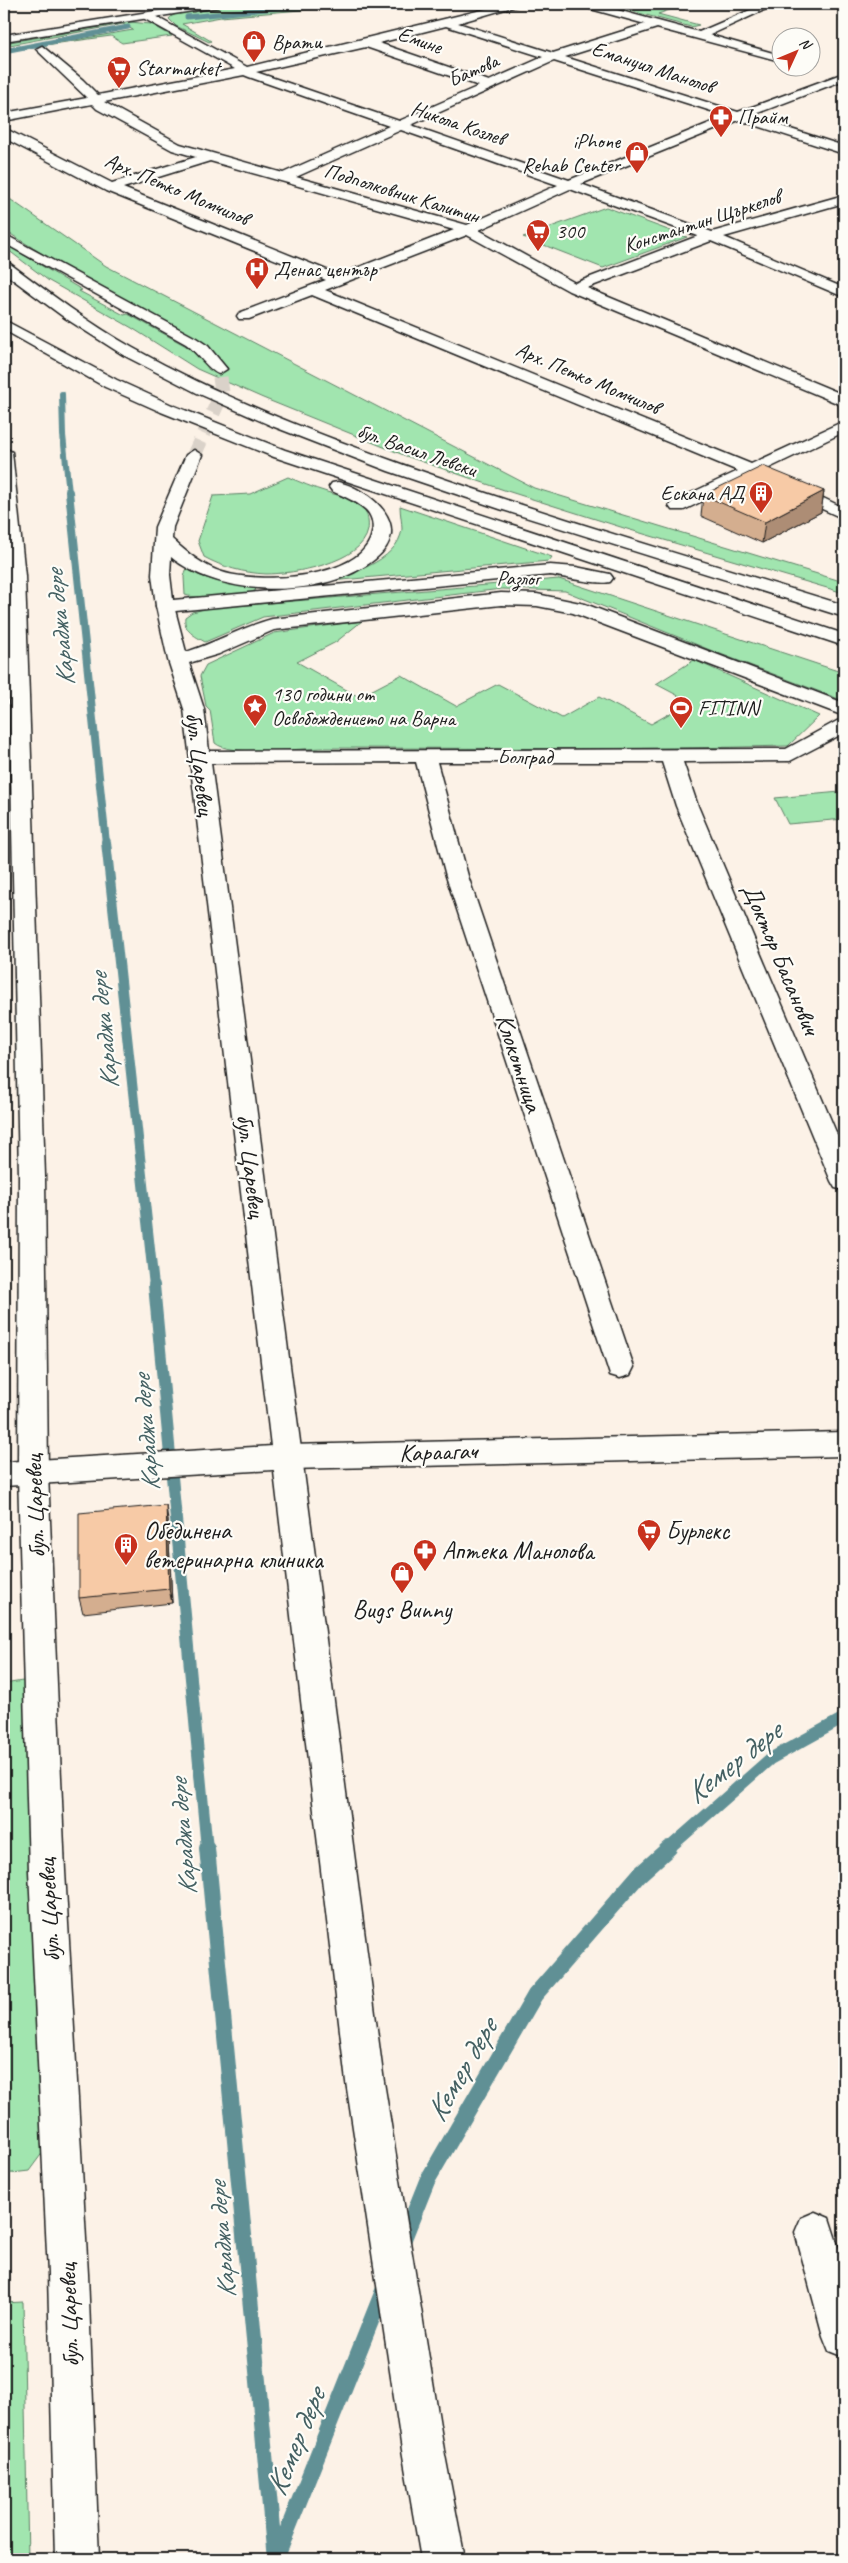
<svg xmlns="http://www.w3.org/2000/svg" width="848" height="2563" font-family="Caveat,sans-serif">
	<rect width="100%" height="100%" fill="#fcf2e7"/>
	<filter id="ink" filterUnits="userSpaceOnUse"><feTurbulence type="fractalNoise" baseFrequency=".02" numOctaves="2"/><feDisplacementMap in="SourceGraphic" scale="10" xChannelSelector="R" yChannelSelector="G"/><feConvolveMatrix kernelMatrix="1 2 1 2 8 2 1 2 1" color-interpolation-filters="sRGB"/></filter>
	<g filter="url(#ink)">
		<!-- green -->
		<path fill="#a1e5af" stroke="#5e8066" d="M233 4H368L221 17 182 24 211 41 209 42 176 26 169 19C175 9 219 6 233 4Z
			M605 4C614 4 625 8 633 7 652 5 654 4 672 9L658 14 699 25 691 27Z
			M130 22 151 24 172 36 122 43 111 36 45 45 133 30 123 24 4 46V43Z
			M4 195 106 266 534 488 844 582V593L627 529 507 491 406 456 263 398 197 369 132 328 49 281 4 247V243L82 290 79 291 124 315 128 314 188 347 201 358 209 370 228 368 202 344 185 332 54 261 4 230Z
			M606 207 687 237 603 268 523 237Z
			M288 477C300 482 313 488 327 492 341 497 354 496 364 509 368 514 369 524 368 530 362 563 293 574 266 574 244 573 222 567 204 557L198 541 213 496 250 494Z
			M400 506 552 557 549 561 320 582C346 576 398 562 402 529 402 522 400 514 400 506Z
			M187 567 198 575 213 580 253 587 256 590C242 598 201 600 185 595L184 577Z
			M4 569 16 576 22 740 4 733Z
			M559 579 844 673V701L710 650 565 591 502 589 263 617 205 642C195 636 183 631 185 617L192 612 210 608Z
			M362 621 336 642 297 662 359 697 401 675 456 706 498 684 562 718 599 697 651 724 690 702 656 684 694 660 819 716 788 746C634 750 480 748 326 748 302 748 230 757 215 743L210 710 206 706 200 676 206 665 274 633Z
			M840 792 844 800V819L788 824 775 798Z
			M41 1678 60 2129 29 2171 4 2174V1684Z
			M23 2302 28 2559H4V2303Z"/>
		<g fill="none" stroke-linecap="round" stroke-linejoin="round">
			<!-- stream-far5 -->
			<path stroke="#609095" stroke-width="5" d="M187 17 316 4
				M4 51 128 27"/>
			<!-- stream-far4 -->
			<path stroke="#609095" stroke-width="6" d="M62 394 63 435 69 493"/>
			<!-- stream-far3 -->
			<path stroke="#609095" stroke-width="8" d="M69 492 106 843"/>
			<!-- stream-far2 -->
			<path stroke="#609095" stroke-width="10" d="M106 842 154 1286"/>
			<!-- stream-far1 -->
			<path stroke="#609095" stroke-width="12" d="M154 1285 207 1849
				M668 1849 770 1759 844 1718"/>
			<!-- stream -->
			<path stroke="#609095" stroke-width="16" d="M207 1848 275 2559
				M403 2241 427 2181 535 1995 639 1875 669 1848
				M276 2559 385 2286"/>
			<!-- trunk-tunnel -->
			<path stroke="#dad2c9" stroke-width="15" stroke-dasharray="15 8" stroke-linecap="butt" d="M194 455 222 393 219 369"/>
			<!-- minor casing -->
			<g stroke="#1c1c1c" stroke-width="3">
				<path id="minor" d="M506 4H523L458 23 553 53 645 24 580 6 579 4H595L699 32 764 4H777L710 35 780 55V61L657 28 565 57 738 112 844 73V80L750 116 844 146V154L739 120 581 184 712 232 844 195V203L724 237 844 288V297L711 241 587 288 844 395V406L569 291 467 235 325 290 751 464 844 421V432L765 470 844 508V519L752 477 684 510H672L669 506 672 502 738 471 312 295 249 319H239L237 316 239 313 326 280 106 191 4 138V129L8 130 112 183 196 157 172 150 97 109 92 104 4 121V113L87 98 38 51 36 49 42 46 83 80 98 95 235 69 143 18V14H151L247 67ZM446 26 543 57 489 81 379 43ZM366 47 479 86 399 121 256 72ZM554 61 727 116 569 180 411 125ZM244 75 249 77 389 126 283 173 180 144 104 102ZM401 130 552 183 558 185 467 225 296 177ZM210 161 454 230 339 275 123 188ZM570 189 698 236 575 283 479 230Z
					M4 447 12 452 25 576 45 1176 48 1474 65 1871 88 2274 99 2559H55L48 2274 29 1871 18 1474 19 1176 7 576 4 541Z
					M501 593 537 594 585 604 844 703V716L573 613 537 606 501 605 274 630 219 654 189 663 204 709 209 751 786 749 837 721 844 719V733L790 761 683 762 698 806 844 1151V1190L835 1188 831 1181 676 806 662 762H437L468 876 634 1367 630 1375 620 1378 610 1375 446 876 416 762 211 763 384 2082 444 2450 465 2559H421L402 2450 346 2082 184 709 168 660 156 606 158 602H172L174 606 186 652C215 643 242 627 272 619Z
					M815 2212 829 2218 844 2264V2357L829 2351 823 2336 795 2232 801 2218Z"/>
			</g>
			<!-- tertiary casing -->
			<g stroke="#1c1c1c" stroke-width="3">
				<path id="tertiary" d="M199 4H223L218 7 4 41V35Z
					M844 1432V1456L289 1469 4 1486V1462L289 1445Z"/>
			</g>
			<!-- trunk casing -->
			<g stroke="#1c1c1c" stroke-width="3">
				<path id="trunk" d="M4 234 196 338 208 346 227 369 219 374C210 372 196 351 186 344L4 243Z
					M4 262 9 263C49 293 89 323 133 348 226 400 327 438 427 473 565 521 705 562 844 605V617L500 509 388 471 272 426 197 393 123 355 65 318 4 273Z
					M4 320 117 380 172 405 285 450 844 634V646L274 457 161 412 105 387 4 330Z
					M194 450 202 455 173 527 172 539C187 553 203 566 222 572 259 584 363 580 372 533 374 525 372 515 365 509 356 501 343 496 332 491L329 487 332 483 338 482C372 490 415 527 375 559 325 600 220 598 171 557L170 575 173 600 550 565 576 567 610 574 613 578 610 582C598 585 565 577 550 575L165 612 158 610 156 606 152 575 155 527 186 455Z"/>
			</g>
			<!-- minor -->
			<use href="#minor" fill="#fdfcf7" fill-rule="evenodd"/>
			<!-- tertiary -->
			<use href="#tertiary" fill="#fdfcf7" fill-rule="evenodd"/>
			<!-- trunk -->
			<use href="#trunk" fill="#fdfcf7" fill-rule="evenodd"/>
		</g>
		<!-- wall -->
		<path fill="#d4ae8f" stroke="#1c1c1c" d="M824 491 821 512 762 543 701 516 703 495Z
			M168 1520 172 1603 83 1613 79 1598Z"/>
		<!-- shaded-wall -->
		<path fill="#ad8d74" stroke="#1c1c1c" d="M824 491 821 512 762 543 765 522Z
			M166 1505 168 1520 172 1603 169 1589Z"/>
		<!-- building -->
		<path fill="#f7caa6" stroke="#1c1c1c" d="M763 466 824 491 765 522 703 495Z
			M166 1505 169 1589 79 1598V1513Z"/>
	</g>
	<!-- icons -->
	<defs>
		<g id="shop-pin" transform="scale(1.25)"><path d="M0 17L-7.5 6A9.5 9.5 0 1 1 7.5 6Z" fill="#c8321e" stroke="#fdfcf7"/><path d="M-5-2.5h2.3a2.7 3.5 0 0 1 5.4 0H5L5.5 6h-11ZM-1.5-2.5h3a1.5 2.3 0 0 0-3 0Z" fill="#fff"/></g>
		<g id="supermarket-pin" transform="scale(1.25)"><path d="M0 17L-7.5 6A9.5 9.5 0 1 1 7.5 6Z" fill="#c8321e" stroke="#fdfcf7"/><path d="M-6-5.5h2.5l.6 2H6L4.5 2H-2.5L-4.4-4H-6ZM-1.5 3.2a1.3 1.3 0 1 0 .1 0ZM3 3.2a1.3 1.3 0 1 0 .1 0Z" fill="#fff"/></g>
		<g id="pharmacy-pin" transform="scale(1.25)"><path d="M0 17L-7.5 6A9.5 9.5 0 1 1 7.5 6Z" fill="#c8321e" stroke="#fdfcf7"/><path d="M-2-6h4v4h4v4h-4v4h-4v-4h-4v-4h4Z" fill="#fff"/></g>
		<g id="hospital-pin" transform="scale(1.25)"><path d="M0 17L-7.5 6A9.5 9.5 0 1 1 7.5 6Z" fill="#c8321e" stroke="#fdfcf7"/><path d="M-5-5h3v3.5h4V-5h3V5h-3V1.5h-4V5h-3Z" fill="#fff"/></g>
		<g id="building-pin" transform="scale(1.25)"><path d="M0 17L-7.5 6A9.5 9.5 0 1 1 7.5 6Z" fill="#c8321e" stroke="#fdfcf7"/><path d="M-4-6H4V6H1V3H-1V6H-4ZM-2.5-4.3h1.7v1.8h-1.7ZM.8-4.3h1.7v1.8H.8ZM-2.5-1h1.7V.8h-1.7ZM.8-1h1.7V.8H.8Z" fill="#fff"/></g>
		<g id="sight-pin" transform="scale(1.25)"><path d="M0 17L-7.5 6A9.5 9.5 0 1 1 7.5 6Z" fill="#c8321e" stroke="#fdfcf7"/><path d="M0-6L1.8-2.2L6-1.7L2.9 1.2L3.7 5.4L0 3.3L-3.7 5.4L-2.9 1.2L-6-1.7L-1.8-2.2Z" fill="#fff"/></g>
		<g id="stadium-pin" transform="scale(1.25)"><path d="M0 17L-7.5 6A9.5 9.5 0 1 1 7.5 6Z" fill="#c8321e" stroke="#fdfcf7"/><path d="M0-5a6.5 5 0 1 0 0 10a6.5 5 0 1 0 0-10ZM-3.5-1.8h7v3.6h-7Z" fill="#fff"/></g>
	</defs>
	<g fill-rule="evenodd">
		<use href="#shop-pin" x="254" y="42"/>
		<use href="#supermarket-pin" x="119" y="68"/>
		<use href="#pharmacy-pin" x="721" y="117"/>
		<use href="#shop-pin" x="637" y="153"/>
		<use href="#supermarket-pin" x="538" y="231"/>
		<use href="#hospital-pin" x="257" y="269"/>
		<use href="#building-pin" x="761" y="493"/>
		<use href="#sight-pin" x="255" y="706"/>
		<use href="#stadium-pin" x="681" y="708"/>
		<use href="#supermarket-pin" x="649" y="1531"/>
		<use href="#building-pin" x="126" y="1545"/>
		<use href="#pharmacy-pin" x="425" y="1551"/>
		<use href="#shop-pin" x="402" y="1573"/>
	</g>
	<g text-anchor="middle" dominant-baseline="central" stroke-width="4.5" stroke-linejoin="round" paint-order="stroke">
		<!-- far-street labels -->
		<g font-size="21" fill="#1c1c1c" stroke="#fdfcf7">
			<text transform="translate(420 40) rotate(19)">Емине</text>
			<text transform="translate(653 67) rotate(18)">Емануил Манолов</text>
			<text transform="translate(473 70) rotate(-24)">Батова</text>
			<text transform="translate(458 123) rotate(19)">Никола Козлев</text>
			<text transform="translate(177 189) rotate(23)">Арх. Петко Момчилов</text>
			<text transform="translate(402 193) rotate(17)">Подполковник Калитин</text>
			<text transform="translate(702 221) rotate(-18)">Константин Щъркелов</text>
			<text transform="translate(588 378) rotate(23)">Арх. Петко Момчилов</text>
			<text transform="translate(417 450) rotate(19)">бул. Васил Левски</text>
			<text transform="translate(518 578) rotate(1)">Разлог</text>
			<text x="525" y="757">Болград</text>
		</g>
		<!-- far-poi labels -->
		<g font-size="21" fill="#1c1c1c" stroke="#fdfcf7" text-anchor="start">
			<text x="272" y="42">Врати</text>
			<text x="136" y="68">Starmarket</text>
			<text x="738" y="117">Прайм</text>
			<text x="620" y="141" text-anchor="end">iPhone<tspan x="620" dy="24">Rehab Center</tspan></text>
			<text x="556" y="231">300</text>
			<text x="274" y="269">Денас център</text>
			<text x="744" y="493" text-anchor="end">Ескана АД</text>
			<text x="272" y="694">130 години от<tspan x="272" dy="24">Освобождението на Варна</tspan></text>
			<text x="698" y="708">FITINN</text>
		</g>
		<!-- street labels -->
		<g font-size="25" fill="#1c1c1c" stroke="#fdfcf7">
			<text transform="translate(200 764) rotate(83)">бул. Царевец</text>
			<text transform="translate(781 959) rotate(67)">Доктор Басанович</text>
			<text transform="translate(519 1063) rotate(72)">Клокотница</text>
			<text transform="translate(251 1166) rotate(83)">бул. Царевец</text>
			<text transform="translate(438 1452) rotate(-2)">Караагач</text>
			<text transform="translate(35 1506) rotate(-92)">бул. Царевец</text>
			<text transform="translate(49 1910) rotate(-93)">бул. Царевец</text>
			<text transform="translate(69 2315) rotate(-92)">бул. Царевец</text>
		</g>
		<!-- poi labels -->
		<g font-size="25" fill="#1c1c1c" stroke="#fdfcf7" text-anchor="start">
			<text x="144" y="1531">Обединена<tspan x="144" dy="29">ветеринарна клиника</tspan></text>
			<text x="666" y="1531">Бурлекс</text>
			<text x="442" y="1551">Аптека Манолова</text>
			<text x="402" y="1610" text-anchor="middle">Bugs Bunny</text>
		</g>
		<!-- water labels -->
		<g font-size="26" font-style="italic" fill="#446062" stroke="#fdfcf7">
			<text transform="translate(60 628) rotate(-96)">Караджа дере</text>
			<text transform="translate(104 1031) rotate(-96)">Караджа дере</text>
			<text transform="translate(146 1433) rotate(-95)">Караджа дере</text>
			<text transform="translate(183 1837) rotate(-95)">Караджа дере</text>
			<text transform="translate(222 2240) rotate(-95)">Караджа дере</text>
		</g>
		<!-- near-water labels -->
		<g font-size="31" font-style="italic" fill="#446062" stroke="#fdfcf7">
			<text transform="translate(733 1762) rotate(-38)">Кемер дере</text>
			<text transform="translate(461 2070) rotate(-60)">Кемер дере</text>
			<text transform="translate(295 2442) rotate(-68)">Кемер дере</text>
		</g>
	</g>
	<!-- margin -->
	<rect width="848" height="2563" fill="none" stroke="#fdfcf7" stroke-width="20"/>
	<rect x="10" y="10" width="828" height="2543" fill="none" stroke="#1c1c1c" stroke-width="2" filter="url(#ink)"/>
	<!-- north arrow -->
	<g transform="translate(796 52) rotate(46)"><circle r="24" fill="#fdfcf7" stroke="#a3a29f"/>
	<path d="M0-4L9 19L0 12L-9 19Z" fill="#c8321e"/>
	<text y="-8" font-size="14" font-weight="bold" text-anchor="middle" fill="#1c1c1c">N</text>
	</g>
</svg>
